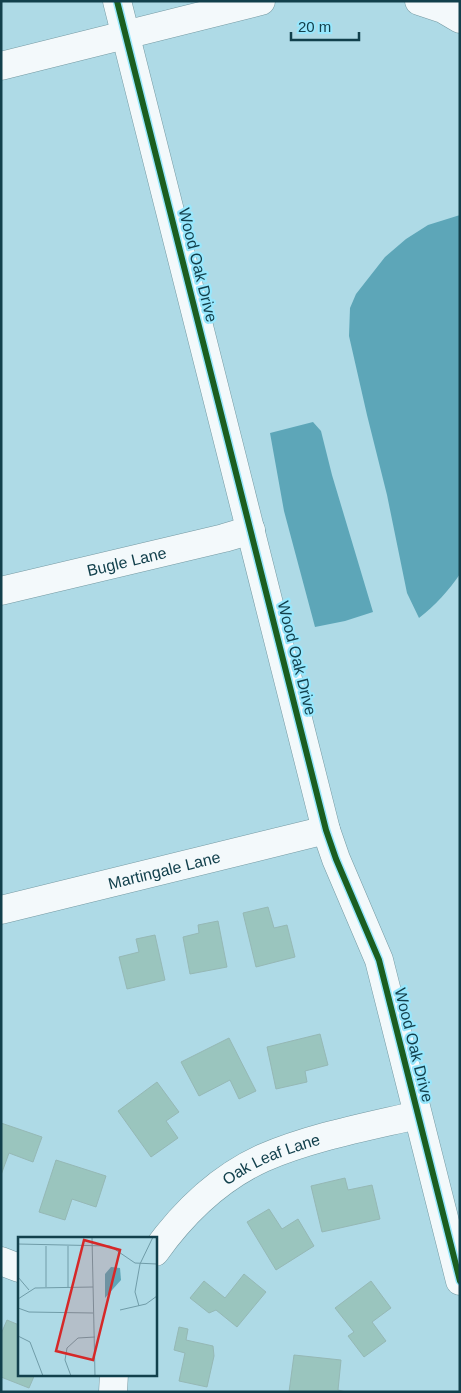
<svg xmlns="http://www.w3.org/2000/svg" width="461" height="1393" font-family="Helvetica,sans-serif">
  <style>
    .water { fill: #5da6b8 }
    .building { fill: #9ac5be; stroke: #95b8b5 }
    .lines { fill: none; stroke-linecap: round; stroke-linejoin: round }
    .street-casing { stroke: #7499a2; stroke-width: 29 }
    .street { stroke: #f3f9fb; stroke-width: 28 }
    .cycleway-casing { stroke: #97e7fd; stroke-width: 9 }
    .cycleway { stroke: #1b5e20; stroke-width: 6 }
    .labels { text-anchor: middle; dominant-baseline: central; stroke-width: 4.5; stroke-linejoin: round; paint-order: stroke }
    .street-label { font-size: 16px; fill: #12404c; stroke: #97e7fd }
    .inset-road { fill: none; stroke: #709ca8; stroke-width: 1 }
    .view { fill: #d62828; fill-opacity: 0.15; stroke: #d62828; stroke-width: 2.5 }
    .inset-edge { fill: none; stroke: #12404c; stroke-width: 2.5 }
  </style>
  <rect width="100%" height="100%" fill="#aedae6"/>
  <!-- water -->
  <g class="water">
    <path d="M460 215V574C449 590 435 606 419 618L407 593 387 495 367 415 349 336 350 308 356 294 385 257 406 239 428 225Z"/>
    <polygon points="313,422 321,431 332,475 373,612 345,621 315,627 284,511 270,433"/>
  </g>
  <!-- building -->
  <g class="building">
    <polygon points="268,907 274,928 287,925 295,957 256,967 243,913"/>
    <polygon points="218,921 227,967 190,974 183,937 199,933 198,925"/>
    <polygon points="155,935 165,980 127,989 119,957 139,952 136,939"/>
    <polygon points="320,1034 328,1065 305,1071 307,1082 276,1089 267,1047"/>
    <polygon points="229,1038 256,1091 239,1099 230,1080 199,1096 181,1062"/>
    <polygon points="157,1082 179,1112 166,1121 178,1138 151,1157 118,1111"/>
    <polygon points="1,1123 42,1137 33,1162 9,1153 1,1175"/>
    <polygon points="56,1160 106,1176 96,1207 72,1199 65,1220 39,1212"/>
    <polygon points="345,1178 348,1190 372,1185 380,1219 322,1232 311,1186"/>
    <polygon points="269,1209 282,1229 298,1219 314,1246 276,1270 247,1222"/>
    <polygon points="244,1274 266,1292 237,1327 216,1310 209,1313 190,1298 204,1281 225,1298"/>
    <polygon points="371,1281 391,1308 372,1322 386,1341 364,1357 348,1336 354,1332 335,1308"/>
    <polygon points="7,1320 19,1325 19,1374 35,1374 29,1388 1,1377 1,1334"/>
    <polygon points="179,1327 188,1329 186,1340 213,1346 214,1356 207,1387 179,1381 185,1353 174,1350"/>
    <polygon points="294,1355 341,1360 338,1390 346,1392 289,1392"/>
  </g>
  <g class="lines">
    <!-- street casing -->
    <g class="street-casing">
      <g id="street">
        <polyline points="117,1 326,830 336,859 379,960 460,1281"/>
        <polyline points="419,1 443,9 460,19"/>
        <polyline points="1,66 261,1"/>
        <path id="s1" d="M1 591 224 538 251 530"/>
        <path id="s2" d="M1 910 326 830"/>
        <path id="s3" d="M155 1252C183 1213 219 1178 263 1158 312 1137 366 1127 417 1115"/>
        <polyline points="1,1261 19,1268"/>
        <polyline points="113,1392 114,1374"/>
      </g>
    </g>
    <!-- street -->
    <use href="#street" class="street"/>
    <!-- cycleway casing -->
    <g class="cycleway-casing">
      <polyline id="cycleway" points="117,1 326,830 336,859 379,960 460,1281"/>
    </g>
    <!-- cycleway -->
    <use href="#cycleway" class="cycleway"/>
  </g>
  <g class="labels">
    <!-- street labels -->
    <g class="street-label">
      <text transform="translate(198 265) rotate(76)">Wood Oak Drive</text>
      <text stroke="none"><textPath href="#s1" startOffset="129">Bugle Lane</textPath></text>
      <text transform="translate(297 658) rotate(76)">Wood Oak Drive</text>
      <text stroke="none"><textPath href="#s2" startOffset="168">Martingale Lane</textPath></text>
      <text transform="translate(414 1045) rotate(76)">Wood Oak Drive</text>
      <text stroke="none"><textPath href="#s3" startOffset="152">Oak Leaf Lane</textPath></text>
    </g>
  </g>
  <!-- overview -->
  <g transform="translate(18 1237)">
    <rect width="139" height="139" fill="#aedae6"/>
    <path d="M93 30 102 31 103 43 87 61V37Z" fill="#5da6b8"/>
    <path class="inset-road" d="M74 0 77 139M0 7 92 9 117 26 139 27M0 40 11 53M28 50V9M50 50V9M0 62 17 51 75 50M121 69 117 55 122 27 135 0M0 71 11 75 75 76M102 73 128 67 139 59M0 99 12 105 25 139M53 139 47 123 49 111 60 101 77 100"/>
    <path class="view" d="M66 3 102 13 75 123 38 114Z"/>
    <rect width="139" height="139" class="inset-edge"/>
  </g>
  <!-- border -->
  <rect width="461" height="1393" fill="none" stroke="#12404c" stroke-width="5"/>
  <!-- scale -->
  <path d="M291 32v8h68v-8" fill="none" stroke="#12404c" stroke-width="2.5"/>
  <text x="298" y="32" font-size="15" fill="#12404c" stroke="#97e7fd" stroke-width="4" paint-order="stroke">20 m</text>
</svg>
